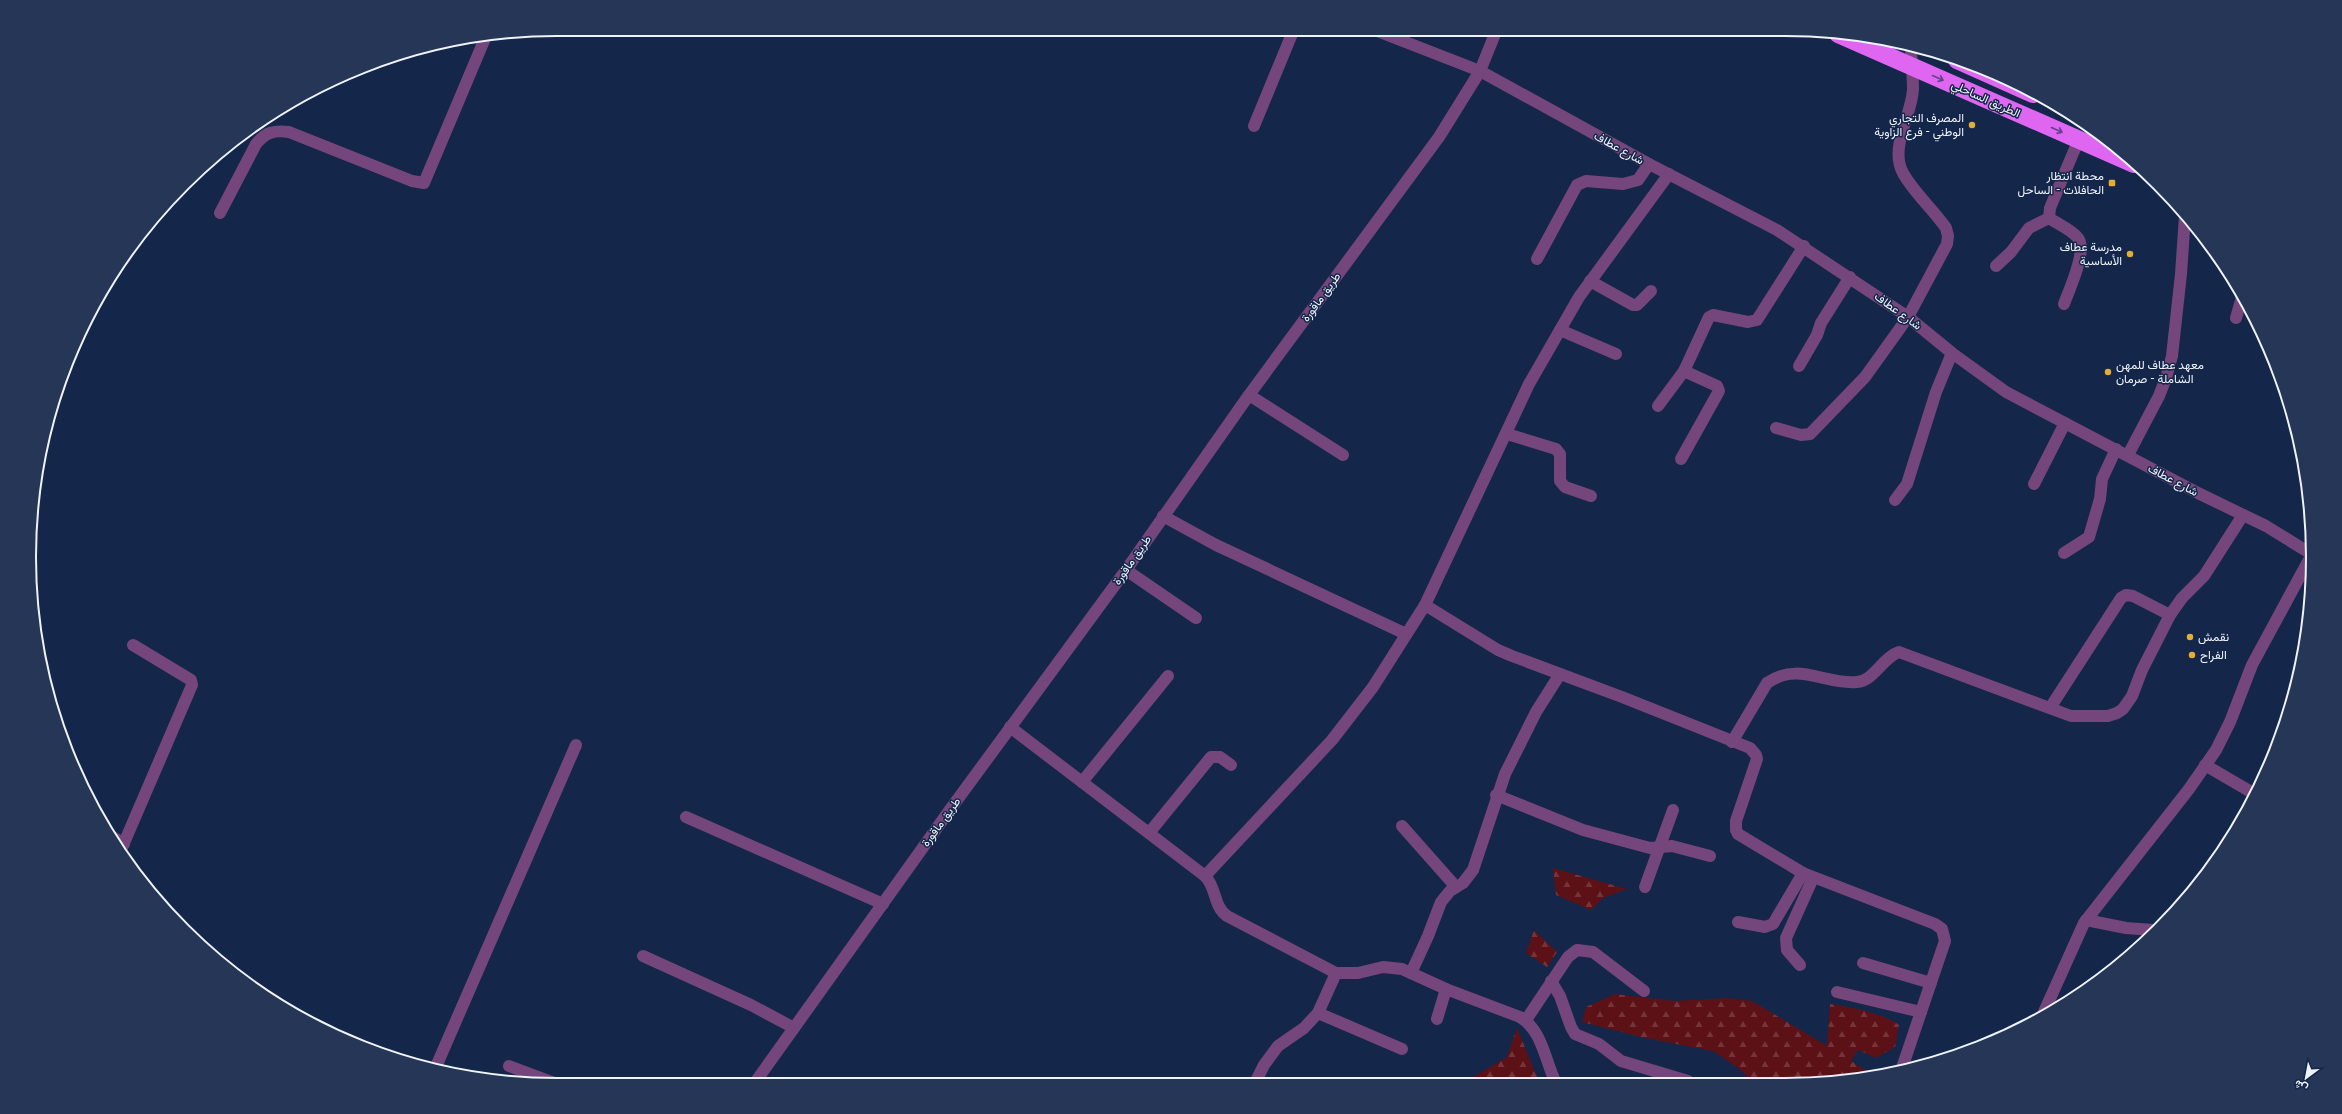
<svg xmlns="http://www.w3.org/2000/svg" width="2342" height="1114" font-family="'Fira Sans Condensed',Vazirmatn,sans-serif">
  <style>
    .forest { fill: url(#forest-firs) }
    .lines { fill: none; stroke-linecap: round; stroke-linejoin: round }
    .minor { stroke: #74467b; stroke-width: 12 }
    .highway { stroke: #de66f0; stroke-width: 18 }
    .oneway { stroke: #65408c }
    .poi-dot { fill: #e4ad35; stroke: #142649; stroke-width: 1.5 }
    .labels { text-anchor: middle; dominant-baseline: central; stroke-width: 3; stroke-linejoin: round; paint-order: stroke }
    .street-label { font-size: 12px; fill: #eef3fc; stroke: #142649 }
    .poi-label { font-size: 12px; fill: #eef3fc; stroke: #142649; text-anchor: end }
    .rim { fill: none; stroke: #eef3fc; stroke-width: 2 }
  </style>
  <defs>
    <pattern id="forest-firs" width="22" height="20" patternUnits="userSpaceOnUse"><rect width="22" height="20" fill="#5c1116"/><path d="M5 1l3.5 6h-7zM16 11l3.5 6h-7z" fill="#743439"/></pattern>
  </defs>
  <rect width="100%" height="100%" fill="#142649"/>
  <!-- forest -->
  <g class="forest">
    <polygon points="1553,868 1627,889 1603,898 1591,910 1556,895"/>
    <polygon points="1534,930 1557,952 1547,967 1526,953"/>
    <path d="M1615 994 1675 1001 1727 998 1752 1001 1827 1046 1830 1004C1849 1006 1884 1014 1899 1025L1895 1047 1876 1058 1858 1050 1851 1061 1865 1070 1881 1073 1854 1080 1753 1081 1738 1068 1713 1051 1645 1038 1582 1022 1586 1007Z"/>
    <polygon points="1517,1028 1539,1082 1470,1082 1470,1079 1507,1057"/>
  </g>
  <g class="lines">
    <!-- minor -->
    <g class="minor">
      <polyline points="1372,29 1480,71 1649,164 1777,230 1908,317 1952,353 2006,392 2198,493 2266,526 2313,555"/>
      <polyline points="1254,126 1294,29"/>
      <path d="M220 213 256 144C266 132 274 130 289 132L412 181 424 183 486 36"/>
      <polyline points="1537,259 1577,185 1586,181 1623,184 1638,180 1649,164"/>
      <polyline points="1996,266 2011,252 2029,228 2049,218"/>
      <polyline points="1590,281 1633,305 1637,305 1651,291"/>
      <path d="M2064 304C2069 290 2088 250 2078 238 2072 230 2058 224 2049 218L2050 208 2079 139"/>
      <polyline points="2236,318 2242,297"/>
      <polyline points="1560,330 1616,354"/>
      <polyline points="1799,366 1817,335 1821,323 1850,277"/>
      <polyline points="1249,395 1343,455"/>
      <polyline points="1658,406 1684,371 1709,317 1713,315 1748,322 1757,320 1804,246"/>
      <path d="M1776 428 1801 435 1810 434 1865 377 1883 352 1908 317 1947 244 1948 236 1946 228C1933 209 1914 193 1903 173 1889 148 1912 115 1913 89 1913 75 1911 61 1911 46"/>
      <polyline points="1507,434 1556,449 1560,454 1560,481 1565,487 1591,496"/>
      <polyline points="2128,455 2159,396 2166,378 2172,356 2181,274 2185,216"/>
      <polyline points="1681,459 1719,391 1717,386 1684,371"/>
      <polyline points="2034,484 2065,423"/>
      <polyline points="1895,500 1907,484 1936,392 1952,353"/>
      <polyline points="1163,516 1216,545 1406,634"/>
      <polyline points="2064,553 2089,537 2100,499 2102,479 2116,449"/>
      <polyline points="1126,570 1196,618"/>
      <polyline points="1425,605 1498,650 1512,656 1622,697 1750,748 1756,755 1757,759 1736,821 1736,830 1738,834 1803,873 1935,924 1942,929 1945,941 1902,1068"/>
      <polyline points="2050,708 2121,598 2126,595 2133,596 2170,615"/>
      <path d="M1010 727 1205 876C1217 888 1213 906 1227 916L1336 973H1358L1383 967 1402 969 1446 989 1520 1017C1542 1030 1545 1060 1555 1081"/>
      <path d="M1732 742 1767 683C1799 661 1824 685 1857 682 1874 681 1883 657 1899 652L2071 716H2108L2117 713 2123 709 2132 696 2142 670 2170 615 2182 598 2204 576 2243 515"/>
      <polyline points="2205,765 2253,793"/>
      <polyline points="1082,782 1168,676"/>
      <polyline points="1496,795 1583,830 1650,848 1672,846 1710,856"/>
      <polyline points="686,817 883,904"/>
      <polyline points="1402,826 1456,887"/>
      <polyline points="1149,833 1211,757 1220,757 1231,765"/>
      <polyline points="111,836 124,844"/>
      <polyline points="121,850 192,685 191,680 133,645"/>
      <polyline points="1205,876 1332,740 1373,687 1425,605 1529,384 1579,297 1669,174"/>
      <polyline points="1645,887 1673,810"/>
      <polyline points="2086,920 2126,928 2153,930"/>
      <polyline points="1738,922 1765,927 1773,924 1803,873"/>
      <polyline points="643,956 751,1005 794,1028"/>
      <polyline points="1863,963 1931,983"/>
      <polyline points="1800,965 1787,950 1786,938 1813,878"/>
      <polyline points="1411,973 1428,936 1441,902 1450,891 1463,883 1473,870 1505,774 1536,712 1560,674"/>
      <polyline points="1551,981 1560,996 1571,1027 1575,1034 1599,1044 1621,1061 1688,1081"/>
      <polyline points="1837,992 1921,1012"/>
      <polyline points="2044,1012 2084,923 2189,789 2216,750 2230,722 2252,665 2312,554"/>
      <polyline points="1318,1013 1402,1049"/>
      <polyline points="1437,1019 1446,989"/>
      <polyline points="1526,1020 1568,957 1577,950 1593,952 1644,991"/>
      <polyline points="509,1066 560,1085"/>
      <polyline points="435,1069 576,745"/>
      <polyline points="1255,1083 1264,1065 1278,1046 1304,1028 1318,1013 1336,973"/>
      <polyline points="754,1084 949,811 1126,570 1249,395 1439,137 1480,71 1497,29"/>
    </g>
    <!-- highway -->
    <g class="highway">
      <polyline points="1838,34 2134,164"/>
      <polyline points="1957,60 2033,94"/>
    </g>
  </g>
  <!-- one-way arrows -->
  <defs><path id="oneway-shaft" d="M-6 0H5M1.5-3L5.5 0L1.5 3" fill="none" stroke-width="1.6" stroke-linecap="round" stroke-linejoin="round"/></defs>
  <g class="oneway">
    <use href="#oneway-shaft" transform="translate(1938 78) rotate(24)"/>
    <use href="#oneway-shaft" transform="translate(2057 130) rotate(24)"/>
  </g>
  <!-- markers -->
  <g class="poi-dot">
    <circle cx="1972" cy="125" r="4"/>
    <rect x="2108" y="179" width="8" height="8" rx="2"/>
    <circle cx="2130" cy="254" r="4"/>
    <circle cx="2108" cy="372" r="4"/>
    <circle cx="2190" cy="637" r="4"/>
    <circle cx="2192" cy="655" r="4"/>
  </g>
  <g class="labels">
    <!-- street labels -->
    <g class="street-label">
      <text transform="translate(1986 99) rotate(24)">الطريق الساحلي</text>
      <text transform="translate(1619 148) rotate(29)">شارع عطاف</text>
      <text transform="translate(1321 297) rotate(-54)">طريق ماقورة</text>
      <text transform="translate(1898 311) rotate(36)">شارع عطاف</text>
      <text transform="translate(2173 480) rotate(28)">شارع عطاف</text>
      <text transform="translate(1132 560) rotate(-55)">طريق ماقورة</text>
      <text transform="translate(941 822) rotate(-54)">طريق ماقورة</text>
    </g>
    <!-- poi labels -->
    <g class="poi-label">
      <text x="1964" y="118">المصرف التجاري<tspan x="1964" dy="14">الوطني - فرع الزاوية</tspan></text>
      <text x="2104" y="176">محطة انتظار<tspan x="2104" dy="14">الحافلات - الساحل</tspan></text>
      <text x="2122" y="247">مدرسة عطاف<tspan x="2122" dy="14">الأساسية</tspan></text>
      <text x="2116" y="365" text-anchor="start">معهد عطاف للمهن<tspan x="2116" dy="14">الشاملة - صرمان</tspan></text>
      <text x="2198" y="637" text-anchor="start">نقمش</text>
      <text x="2200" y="655" text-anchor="start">الفراح</text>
    </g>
  </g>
  <!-- crop -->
  <path d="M0 0H2342V1114H0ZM557 36H1785A521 521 0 0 1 2306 557V557A521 521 0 0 1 1785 1078H557A521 521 0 0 1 36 557V557A521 521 0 0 1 557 36Z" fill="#253657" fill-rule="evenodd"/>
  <path class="rim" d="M557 36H1785A521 521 0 0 1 2306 557V557A521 521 0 0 1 1785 1078H557A521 521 0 0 1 36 557V557A521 521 0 0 1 557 36Z"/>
  <!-- north arrow -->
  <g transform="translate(2306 1078) rotate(212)" stroke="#142649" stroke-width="3" paint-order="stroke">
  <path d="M0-3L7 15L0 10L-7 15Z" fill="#eef3fc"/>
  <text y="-6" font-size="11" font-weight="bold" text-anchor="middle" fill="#eef3fc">ش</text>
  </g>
</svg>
